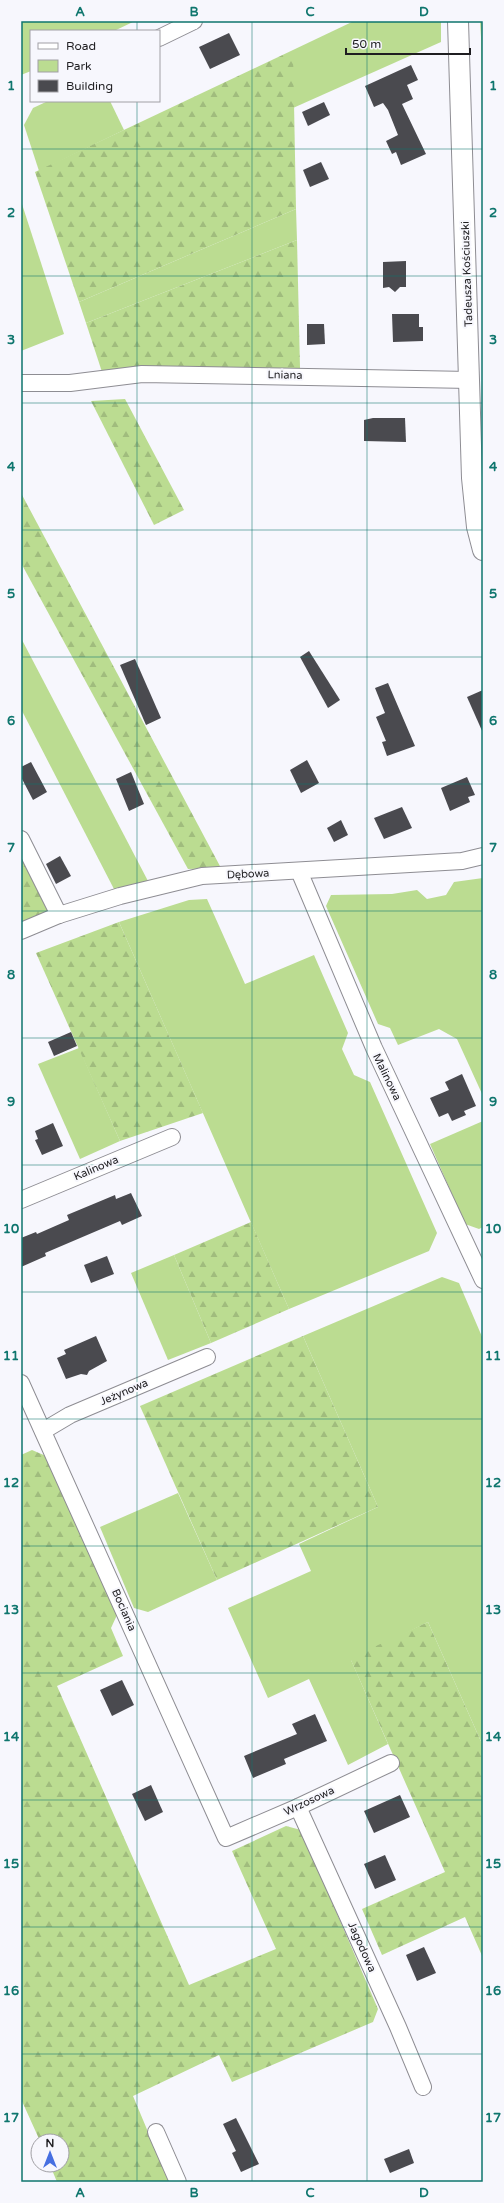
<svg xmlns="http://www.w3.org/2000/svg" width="504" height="2203" font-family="'Varela Round',sans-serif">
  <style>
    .green { fill: #bbdc91 }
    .forest { fill: url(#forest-firs) }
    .building { fill: #4a4a4f }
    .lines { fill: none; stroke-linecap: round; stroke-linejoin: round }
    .minor-casing { stroke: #8e8d93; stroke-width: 18 }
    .tertiary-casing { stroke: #8e8d93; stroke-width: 22 }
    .minor { stroke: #fff; stroke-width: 16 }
    .tertiary { stroke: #fff; stroke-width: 20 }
    .grid { fill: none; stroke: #0f766e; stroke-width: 1; stroke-opacity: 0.55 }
    .labels { text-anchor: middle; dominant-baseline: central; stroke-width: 4; stroke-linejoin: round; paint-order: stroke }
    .street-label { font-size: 11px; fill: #1f1e21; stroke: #f7f7fd }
    .neatline { fill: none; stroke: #0f766e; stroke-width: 1.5 }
    .grid-label { font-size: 13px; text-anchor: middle; font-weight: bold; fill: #0f766e }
  </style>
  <defs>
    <pattern id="forest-firs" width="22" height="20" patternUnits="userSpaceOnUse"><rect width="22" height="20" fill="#bbdc91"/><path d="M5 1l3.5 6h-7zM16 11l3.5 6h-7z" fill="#a0bc7d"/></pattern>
  </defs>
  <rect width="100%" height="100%" fill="#f7f7fd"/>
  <!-- green -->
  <g class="green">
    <polygon points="21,21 135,21 114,31 31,31 31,71 21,75"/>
    <polygon points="354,21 441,21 441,42 293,108 293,50"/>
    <polygon points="480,21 483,21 483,215 481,37"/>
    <polygon points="48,101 110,101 124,130 39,171 24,125 33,108"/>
    <polygon points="21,201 64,334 21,351"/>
    <polygon points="296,209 297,240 86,323 79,302"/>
    <polygon points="21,638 148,881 115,891 21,709"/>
    <polygon points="483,878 483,1096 457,1039 439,1029 398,1045 390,1028 378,1024 326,906 331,895 392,894 417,890 427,899 446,895 454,882"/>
    <polygon points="207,899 245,984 314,955 348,1033 342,1049 354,1075 370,1082 437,1233 429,1251 289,1309 119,922 189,900"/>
    <polygon points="79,1048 120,1141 80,1159 38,1064"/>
    <polygon points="483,1121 483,1227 479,1229 465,1224 430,1144"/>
    <polygon points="174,1255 211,1343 168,1360 131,1273"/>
    <polygon points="442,1277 459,1283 483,1339 483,1746 428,1622 351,1660 388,1744 348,1765 309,1679 268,1698 228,1608 311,1571 299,1544 378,1507 303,1336"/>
    <polygon points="178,1493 217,1580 148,1612 134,1608 100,1527"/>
  </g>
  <!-- forest -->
  <g class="forest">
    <polygon points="293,50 296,209 79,302 35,172"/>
    <polygon points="297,240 300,368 102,372 86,323"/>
    <polygon points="125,399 184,510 154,525 91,401"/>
    <polygon points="21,493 221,868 188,869 21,563"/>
    <polygon points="21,851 53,910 21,925"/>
    <polygon points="119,922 203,1113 120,1141 36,953"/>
    <polygon points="251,1222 289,1309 211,1343 174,1255"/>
    <polygon points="303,1336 378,1507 217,1580 140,1406"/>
    <polygon points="32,1450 46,1456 117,1615 111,1628 123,1656 57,1686 189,1985 276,1949 232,1851 286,1826 301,1830 378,2009 373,2022 232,2082 219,2055 133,2096 169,2182 57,2182 50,2165 62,2165 62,2141 40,2141 21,2099 21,1455"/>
    <polygon points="428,1622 483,1746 483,1958 465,1917 382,1955 362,1909 445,1872 350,1658"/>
  </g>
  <!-- building -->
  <g class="building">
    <polygon points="229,33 240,55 210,69 199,47"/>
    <polygon points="411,65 418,80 407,85 413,99 402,104 426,154 401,165 396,152 392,154 386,141 398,135 388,110 383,103 374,107 365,86"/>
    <polygon points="324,102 330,115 308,126 302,112"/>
    <polygon points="321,162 329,179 310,187 303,170"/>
    <polygon points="406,261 406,287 400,287 395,292 389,287 383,288 383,262"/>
    <polygon points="392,314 419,314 419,327 423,327 423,341 393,342"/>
    <polygon points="307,324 324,324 325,344 307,345"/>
    <polygon points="373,418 405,418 406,442 364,441 364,420"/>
    <polygon points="309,651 340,700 328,708 300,657"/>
    <polygon points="135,659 161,718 146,725 120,665"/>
    <polygon points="388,683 415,746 387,756 382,742 386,741 376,717 385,713 375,688"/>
    <polygon points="483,690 483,733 467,697"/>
    <polygon points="307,760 319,783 301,793 290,770"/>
    <polygon points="31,762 47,792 33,800 21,777 21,767"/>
    <polygon points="131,772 144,804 129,811 116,779"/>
    <polygon points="467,777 475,795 468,797 470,802 450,811 441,788"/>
    <polygon points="402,807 412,828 384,839 374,818"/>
    <polygon points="341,820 348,835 334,842 327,828"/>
    <polygon points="60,856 71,876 56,884 46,864"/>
    <polygon points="71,1032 77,1046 54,1056 48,1042"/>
    <polygon points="462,1074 476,1106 464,1111 466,1115 452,1121 448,1113 439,1117 430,1098 449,1090 445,1082"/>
    <polygon points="53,1123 63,1146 42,1155 35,1140 38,1139 35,1131"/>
    <polygon points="131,1193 142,1216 122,1225 120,1221 45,1253 46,1256 21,1267 21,1238 36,1232 37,1234 69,1220 67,1215 115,1195 116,1199"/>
    <polygon points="107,1256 114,1274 91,1283 84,1265"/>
    <polygon points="96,1336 107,1361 89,1371 87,1375 81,1374 66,1379 57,1358 66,1354 64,1350"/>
    <polygon points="122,1680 134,1705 112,1716 100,1690"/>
    <polygon points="315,1714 327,1741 284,1759 286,1764 253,1778 244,1756 297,1734 292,1724"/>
    <polygon points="151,1785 163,1812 145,1821 132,1794"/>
    <polygon points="400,1795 410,1817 374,1833 364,1811"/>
    <polygon points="385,1855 396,1880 375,1889 364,1864"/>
    <polygon points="424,1947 436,1973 417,1981 406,1955"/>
    <polygon points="236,2118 259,2164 241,2172 232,2153 236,2151 223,2124"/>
    <polygon points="409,2149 414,2163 390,2173 384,2159"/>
  </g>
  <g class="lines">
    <!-- minor casing -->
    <g class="minor-casing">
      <g id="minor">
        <polyline points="159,38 194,21"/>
        <polyline points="21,383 70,383 142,374 470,380"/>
        <polyline points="21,839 59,915"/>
        <polyline points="299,871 374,1048 483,1280"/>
        <polyline points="21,931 59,915 120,896 202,876 462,861 483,856"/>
        <polyline points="21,1200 172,1137"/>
        <polyline points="21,1383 226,1838 298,1807 391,1763"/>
        <polyline points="43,1431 70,1415 207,1357"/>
        <polyline points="298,1807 398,2027 423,2087"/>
        <polyline points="156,2132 178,2182"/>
      </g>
    </g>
    <!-- tertiary casing -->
    <g class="tertiary-casing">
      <polyline id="tertiary" points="458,21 472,478 477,527 483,550"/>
    </g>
    <!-- minor -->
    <use href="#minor" class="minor"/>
    <!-- tertiary -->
    <use href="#tertiary" class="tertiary"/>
  </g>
  <!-- grid -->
  <path class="grid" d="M137 21V31M252 21V2182M367 21V2182M137 101V2182M21 149H483M21 276H483M21 403H483M21 530H483M21 657H483M21 784H483M21 911H483M21 1038H483M21 1165H483M21 1292H483M21 1419H483M21 1546H483M21 1673H483M21 1800H483M21 1927H483M21 2054H483"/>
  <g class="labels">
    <!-- street labels -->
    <g class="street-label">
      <text transform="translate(467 274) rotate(-92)">Tadeusza Kościuszki</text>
      <text transform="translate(285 375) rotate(1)">Lniana</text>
      <text transform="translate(248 874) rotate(-3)">Dębowa</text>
      <text transform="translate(387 1077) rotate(64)">Malinowa</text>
      <text transform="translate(96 1168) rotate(-23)">Kalinowa</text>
      <text transform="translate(124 1392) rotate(-23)">Jeżynowa</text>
      <text transform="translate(124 1610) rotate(66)">Bociania</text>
      <text transform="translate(309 1801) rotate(-25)">Wrzosowa</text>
      <text transform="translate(362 1947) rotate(66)">Jagodowa</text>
    </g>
  </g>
  <!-- border -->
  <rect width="504" height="2203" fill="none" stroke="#f7f7fd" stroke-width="44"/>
  <!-- legend -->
  <rect x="30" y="30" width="130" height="72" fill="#f7f7fd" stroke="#a1a0a5"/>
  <rect x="38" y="43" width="20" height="6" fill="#ffffff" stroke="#a1a0a5"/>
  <text x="66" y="50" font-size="12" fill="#1f1e21">Road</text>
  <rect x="38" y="60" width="20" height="12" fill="#bbdc91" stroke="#a1a0a5"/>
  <text x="66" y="70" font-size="12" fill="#1f1e21">Park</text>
  <rect x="38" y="80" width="20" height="12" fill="#4a4a4f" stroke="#a1a0a5"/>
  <text x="66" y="90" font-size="12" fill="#1f1e21">Building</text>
  <!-- north arrow -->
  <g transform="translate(50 2153)"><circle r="19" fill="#f7f7fd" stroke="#a1a0a5"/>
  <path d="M0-3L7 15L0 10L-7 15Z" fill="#466fe1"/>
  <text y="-6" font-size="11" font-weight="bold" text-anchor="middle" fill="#1f1e21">N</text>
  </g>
  <!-- scale -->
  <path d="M346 48v6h124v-6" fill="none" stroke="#1f1e21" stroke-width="2"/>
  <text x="352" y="48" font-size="12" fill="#1f1e21" stroke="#f7f7fd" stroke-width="3" paint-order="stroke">50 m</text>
  <rect x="22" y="22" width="460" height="2159" class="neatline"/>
  <g class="grid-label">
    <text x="80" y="16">A</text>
    <text x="194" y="16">B</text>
    <text x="310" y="16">C</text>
    <text x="424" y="16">D</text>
    <text x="11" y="90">1</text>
    <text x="493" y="90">1</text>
    <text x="11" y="217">2</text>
    <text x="493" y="217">2</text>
    <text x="11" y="344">3</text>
    <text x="493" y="344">3</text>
    <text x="11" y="471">4</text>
    <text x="493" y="471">4</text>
    <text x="11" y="598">5</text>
    <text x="493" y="598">5</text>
    <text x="11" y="725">6</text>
    <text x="493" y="725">6</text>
    <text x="11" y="852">7</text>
    <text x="493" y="852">7</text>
    <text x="11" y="979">8</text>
    <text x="493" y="979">8</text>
    <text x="11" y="1106">9</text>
    <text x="493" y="1106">9</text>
    <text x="11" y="1233">10</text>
    <text x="493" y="1233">10</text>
    <text x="11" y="1360">11</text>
    <text x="493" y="1360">11</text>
    <text x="11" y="1487">12</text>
    <text x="493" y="1487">12</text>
    <text x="11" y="1614">13</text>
    <text x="493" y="1614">13</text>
    <text x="11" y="1741">14</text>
    <text x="493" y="1741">14</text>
    <text x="11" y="1868">15</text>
    <text x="493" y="1868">15</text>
    <text x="11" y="1995">16</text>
    <text x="493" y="1995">16</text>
    <text x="11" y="2122">17</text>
    <text x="493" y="2122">17</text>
    <text x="80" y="2197">A</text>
    <text x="194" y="2197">B</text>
    <text x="310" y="2197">C</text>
    <text x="424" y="2197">D</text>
  </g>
</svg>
